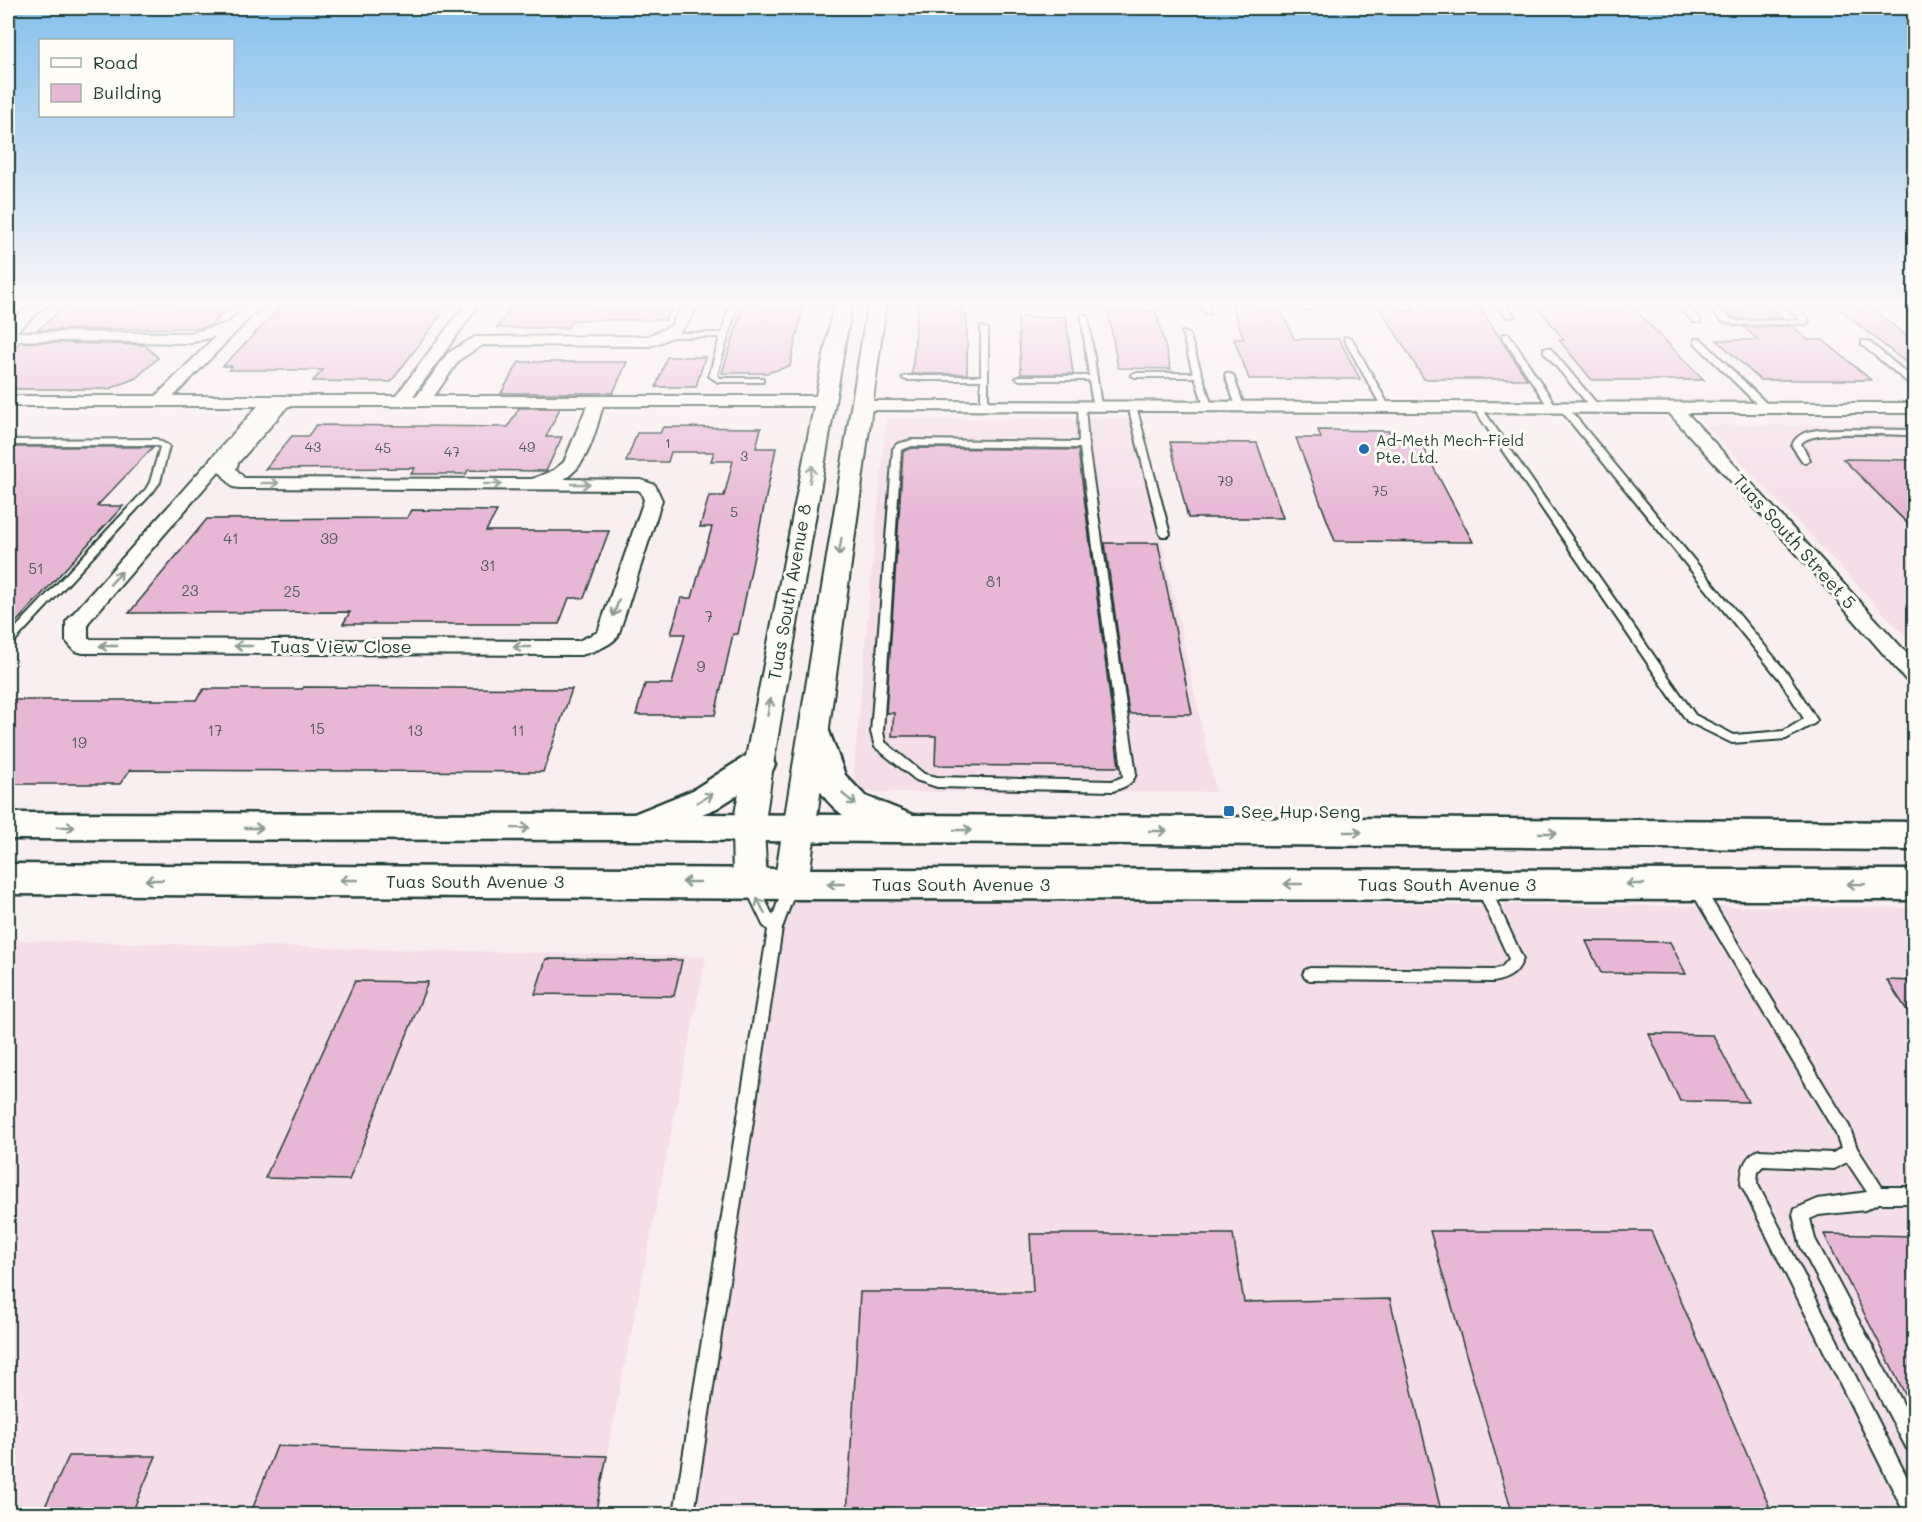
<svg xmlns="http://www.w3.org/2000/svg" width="1922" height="1522" font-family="Mali,sans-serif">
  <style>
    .built { fill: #f4dee8 }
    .building { fill: #e8b7d6; stroke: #1f3d34; stroke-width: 1.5 }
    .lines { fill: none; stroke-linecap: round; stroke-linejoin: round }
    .service-casing { stroke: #1f3d34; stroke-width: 4 }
    .minor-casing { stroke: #1f3d34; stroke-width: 4 }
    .tertiary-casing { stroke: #1f3d34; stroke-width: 4 }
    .primary-casing { stroke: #1f3d34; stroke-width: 5 }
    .service { fill: #fdfcf7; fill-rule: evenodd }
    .minor { fill: #fdfcf7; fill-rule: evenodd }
    .tertiary { fill: #fdfcf7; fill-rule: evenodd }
    .primary { fill: #fdfcf7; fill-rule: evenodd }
    .oneway { stroke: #8e9c96 }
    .poi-dot { fill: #1f6fb2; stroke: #fdfcf7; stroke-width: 2 }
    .labels { text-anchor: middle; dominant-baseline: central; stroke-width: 6; stroke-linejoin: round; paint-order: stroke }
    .far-number-label { font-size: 14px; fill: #515c5c }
    .far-poi-label { font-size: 15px; fill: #1f3d34; stroke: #fdfcf7; text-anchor: start }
    .number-label { font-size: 15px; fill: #515c5c }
    .street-label { font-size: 18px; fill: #1f3d34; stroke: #fdfcf7 }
    .poi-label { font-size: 18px; fill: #1f3d34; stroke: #fdfcf7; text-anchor: start }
  </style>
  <rect width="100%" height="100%" fill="#f9eef0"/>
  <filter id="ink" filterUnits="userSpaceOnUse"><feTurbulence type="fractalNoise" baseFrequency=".0167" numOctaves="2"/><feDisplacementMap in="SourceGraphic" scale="12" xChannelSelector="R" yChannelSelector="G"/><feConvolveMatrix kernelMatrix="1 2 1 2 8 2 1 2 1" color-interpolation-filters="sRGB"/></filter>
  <g filter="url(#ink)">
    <!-- built -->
    <g class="built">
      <polygon points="886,419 1135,419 1216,792 852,792"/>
      <polygon points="1706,425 1914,425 1914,645"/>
      <polygon points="778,899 1914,908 1914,1514 671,1514"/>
      <polygon points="8,940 706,957 595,1514 8,1514"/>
    </g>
    <!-- building -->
    <g class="building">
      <polygon points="71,303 235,303 211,325 200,328 37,330"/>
      <polygon points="285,303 450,303 391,382 313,381 323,370 229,370 232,366 223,366"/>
      <polygon points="514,303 673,303 666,320 572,320 567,328 497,328"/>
      <polygon points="744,303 804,303 790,366 767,373 722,373"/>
      <polygon points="918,303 963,303 962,315 967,315 967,374 912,374"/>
      <polygon points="1231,303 1278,303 1294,339 1339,339 1360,379 1249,379 1234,339 1244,339"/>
      <polygon points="1377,303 1398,303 1406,313 1414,310 1411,303 1477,303 1527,379 1424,379"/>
      <polygon points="1535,303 1628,303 1704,380 1592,380 1559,340 1564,340"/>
      <polygon points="1718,303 1766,303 1783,318 1738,319 1732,316"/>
      <polygon points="1831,303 1865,303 1914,342 1914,369"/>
      <polygon points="1108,311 1156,311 1171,369 1118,368"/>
      <polygon points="1018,317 1066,317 1073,374 1021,374"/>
      <polygon points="1792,326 1808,340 1823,340 1871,380 1760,380 1717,340 1758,340 1744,327"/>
      <polygon points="21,342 145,345 158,358 136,378 109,389 8,389 8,353"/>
      <polygon points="667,357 705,357 696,387 656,387"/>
      <polygon points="519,362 627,362 613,393 501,393"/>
      <polygon points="519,408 560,408 546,437 562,437 546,471 468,470 466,474 411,474 415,468 265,469 292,436 308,436 316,425 508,427"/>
      <polygon points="663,427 761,428 756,448 776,448 738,634 733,634 715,715 636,715 645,684 672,684 685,634 671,634 681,598 692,598 712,527 700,527 709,496 724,496 733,461 711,461 714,452 671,452 668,462 626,462 637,433 660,433"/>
      <polygon points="1318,430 1389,431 1392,438 1418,438 1473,542 1335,541 1296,438 1321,438"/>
      <polygon points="1170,442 1257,443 1283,518 1188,518"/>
      <polygon points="8,447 153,447 97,506 123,506 8,631"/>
      <polygon points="912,448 1078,450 1119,767 935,765 936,736 892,736 894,713 886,713 902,469 903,452"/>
      <polygon points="1843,459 1914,460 1914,530"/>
      <polygon points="412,510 497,511 486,531 609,531 584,598 569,598 559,624 343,624 350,612 129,613 207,519 407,518"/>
      <polygon points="1105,543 1158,543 1192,714 1129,714"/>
      <polygon points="304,687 572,689 543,772 130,770 120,784 8,784 8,700 196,700 204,689 302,689"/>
      <polygon points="1586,941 1670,942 1686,974 1601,973"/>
      <polygon points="546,959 682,960 674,996 535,994"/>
      <polygon points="1887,980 1914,981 1914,1021"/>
      <polygon points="355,981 428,982 349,1180 265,1178"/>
      <polygon points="1649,1034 1713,1035 1748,1102 1680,1101"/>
      <polygon points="1430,1231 1651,1231 1773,1515 1513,1515"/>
      <polygon points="1030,1234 1233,1234 1244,1302 1390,1299 1442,1515 847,1515 860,1292 1033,1292"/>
      <polygon points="1824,1234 1914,1236 1914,1412"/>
      <polygon points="277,1446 607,1456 595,1515 250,1515"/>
      <polygon points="69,1456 156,1456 131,1515 41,1515"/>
    </g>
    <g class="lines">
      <!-- service casing -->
      <g class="service-casing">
        <g id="service">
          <polygon points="730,303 738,303 717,375 720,378 763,378 763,382 718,382 709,376 720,337 669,337 665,335 669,333 722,333"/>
          <polygon points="1200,303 1208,303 1210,313 1204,313"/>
          <polygon points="1301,303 1309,303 1312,308 1305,310"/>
          <polygon points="1400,303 1408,303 1412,309 1405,311"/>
          <polygon points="1496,303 1504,303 1514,315 1513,317 1507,317"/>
          <polygon points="1675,303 1683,303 1700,318 1700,322 1694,322"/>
          <polygon points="1704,303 1712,303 1728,317 1738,321 1801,320 1781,303 1789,303 1807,317 1809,322 1805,324 1737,325 1722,321"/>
          <polygon points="1081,314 1088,316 1101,406 1097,408 1093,406 1089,380 1020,380 1016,378 1020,376 1089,376"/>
          <polygon points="981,327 988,329 988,408 981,406 981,380 906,380 902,378 906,376 981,376"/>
          <polygon points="1182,332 1189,334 1212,406 1211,408 1204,406 1195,377 1135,377 1131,375 1135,373 1193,373"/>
          <polygon points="1503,334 1509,334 1556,406 1555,408 1549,408 1502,336"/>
          <polygon points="1345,337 1352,339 1389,406 1388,408 1381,406 1344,339"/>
          <polygon points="1695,339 1701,339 1768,405 1768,409 1762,409 1695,343"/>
          <polygon points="1862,341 1868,341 1914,379 1914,385 1911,385 1862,345"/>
          <polygon points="1544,348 1550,348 1598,405 1598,409 1592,409 1544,352"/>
          <polygon points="1226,373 1233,375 1244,406 1243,408 1236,406 1225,375"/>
          <path d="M1078 404 1085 406 1088 445 1136 774C1132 785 1124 787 1113 791L937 787 916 780 875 747 871 732 893 449 897 444 912 440 1079 442ZM912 446 1080 448 1123 777 1112 781 937 777 924 774 885 742 883 732 901 450Z"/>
          <polygon points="1129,404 1136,406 1170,534 1168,536 1162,536 1160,534 1128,406"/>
          <polygon points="1473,404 1479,404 1695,715 1734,735 1784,731 1804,719 1780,680 1559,408 1559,404 1565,404 1788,674 1817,720 1815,723 1786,739 1732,743 1687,721 1472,406"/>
          <path d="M1841 429 1914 430V435C1894 436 1810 428 1801 444L1810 460 1806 463 1803 462 1792 446C1798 427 1825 430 1841 429Z"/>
          <polygon points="156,439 169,446 160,482 152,493 12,644 8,645 8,636 146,489 150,482 160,447 155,445 8,445 8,440"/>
          <polygon points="791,879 796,880 798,884 782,928 694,1514 674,1514 768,930 763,925 744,885 746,881 751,880 756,881 773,916 784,884 786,880"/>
          <path d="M1482 880 1487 881 1523 959C1517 974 1509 979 1493 982L1310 980 1305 978 1303 974 1305 970 1310 968 1493 970 1502 967 1509 959 1475 885 1477 881Z"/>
          <path d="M1696 882 1701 883 1849 1126 1857 1148 1882 1187H1914V1203H1879L1865 1210 1819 1215 1810 1219 1815 1239 1914 1424V1452L1907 1449 1801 1247 1793 1215 1795 1209 1818 1199 1867 1192 1847 1162 1834 1169 1763 1166 1758 1171 1757 1183 1914 1491V1514H1905L1741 1184C1742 1169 1744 1156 1759 1150L1833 1153 1841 1148 1836 1134 1691 891 1689 887 1691 883Z"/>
        </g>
      </g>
      <!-- minor casing -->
      <g class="minor-casing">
        <g id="minor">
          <path d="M33 303H49L16 332 190 333 229 323 249 303H264L174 396H396L466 303H480L413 396H417L448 353 475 337 648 336 671 326 684 303H698C689 328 675 339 649 346L483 345 460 359 434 396H824L832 401 824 406H603C595 431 589 465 564 479L641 480 655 485 662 500 618 636C611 646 592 652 581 655L83 653 75 651 66 641V622L70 617 258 406H8V396H156L216 336 190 343 8 340V322ZM288 406H587L564 462 554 470 532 479 244 478 236 469 238 463ZM219 471 233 487 239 488 638 490 641 492 644 500 598 632 578 641 88 639V623Z"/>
          <polygon points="862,401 1914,403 1914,413 1687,413 1914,661 1914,682 1906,680 1797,554 1669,413 856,410 854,406 856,402"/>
        </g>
      </g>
      <!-- tertiary casing -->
      <g class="tertiary-casing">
        <g id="tertiary">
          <polygon points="834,303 852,303 773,765 764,829 767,882 762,891 750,895 738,891 733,882 732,829"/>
          <polygon points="868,303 886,303 808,884 803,894 791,897 779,894 774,884"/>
        </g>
      </g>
      <!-- primary casing -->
      <g class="primary-casing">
        <g id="primary">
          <path d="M815 720 826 723 845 775 865 796 913 815 1914 822V850L632 840 8 839V813L634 814 693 790 746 756 758 753 770 756 775 765 770 774 717 808 702 814 843 815C813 793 809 765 799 731L804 723Z"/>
          <polygon points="8,864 791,869 1914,870 1914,900 791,899 8,894"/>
        </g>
      </g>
      <!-- service -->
      <use href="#service" class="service"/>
      <!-- minor -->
      <use href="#minor" class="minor"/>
      <!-- tertiary -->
      <use href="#tertiary" class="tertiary"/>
      <!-- primary -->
      <use href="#primary" class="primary"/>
    </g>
    <!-- one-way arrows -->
    <defs><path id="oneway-shaft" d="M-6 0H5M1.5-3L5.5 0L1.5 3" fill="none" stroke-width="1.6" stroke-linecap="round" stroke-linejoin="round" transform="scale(1.5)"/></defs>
    <g class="oneway">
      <use href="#oneway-shaft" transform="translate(811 474) rotate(-80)"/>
      <use href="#oneway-shaft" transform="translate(270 483)"/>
      <use href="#oneway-shaft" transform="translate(493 484)"/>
      <use href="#oneway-shaft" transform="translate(581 484)"/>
      <use href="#oneway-shaft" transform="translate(840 547) rotate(99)"/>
      <use href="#oneway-shaft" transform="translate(116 578) rotate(-48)"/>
      <use href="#oneway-shaft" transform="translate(616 608) rotate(109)"/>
      <use href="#oneway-shaft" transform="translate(108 646) rotate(180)"/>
      <use href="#oneway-shaft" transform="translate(243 646) rotate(-180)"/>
      <use href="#oneway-shaft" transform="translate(522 647) rotate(-180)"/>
      <use href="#oneway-shaft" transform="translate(769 707) rotate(-80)"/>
      <use href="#oneway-shaft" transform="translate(705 798) rotate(-28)"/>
      <use href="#oneway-shaft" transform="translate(849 799) rotate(39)"/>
      <use href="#oneway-shaft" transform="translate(66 827)"/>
      <use href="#oneway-shaft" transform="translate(254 828)"/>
      <use href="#oneway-shaft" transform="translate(521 828) rotate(-1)"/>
      <use href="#oneway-shaft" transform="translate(963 830)"/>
      <use href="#oneway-shaft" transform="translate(1158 831)"/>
      <use href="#oneway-shaft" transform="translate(1353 832)"/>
      <use href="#oneway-shaft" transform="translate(1548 833)"/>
      <use href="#oneway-shaft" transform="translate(154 880) rotate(-180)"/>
      <use href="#oneway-shaft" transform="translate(349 880) rotate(-180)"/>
      <use href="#oneway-shaft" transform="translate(691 882) rotate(-180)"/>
      <use href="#oneway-shaft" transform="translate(836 884) rotate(180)"/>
      <use href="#oneway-shaft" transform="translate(1293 884) rotate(180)"/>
      <use href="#oneway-shaft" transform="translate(1635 884) rotate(180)"/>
      <use href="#oneway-shaft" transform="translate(1856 884) rotate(-179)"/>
      <use href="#oneway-shaft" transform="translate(761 906) rotate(-116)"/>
    </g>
  </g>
  <!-- sky -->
  <linearGradient id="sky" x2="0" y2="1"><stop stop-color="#85c0ec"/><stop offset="0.59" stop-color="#fcf7f8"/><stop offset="1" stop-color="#fcf7f8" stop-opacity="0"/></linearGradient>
  <rect width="1922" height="516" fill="url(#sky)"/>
  <!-- markers -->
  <g class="poi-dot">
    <circle cx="1364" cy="449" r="6"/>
    <rect x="1223" y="805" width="12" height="12" rx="3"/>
  </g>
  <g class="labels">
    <!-- far-number labels -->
    <g class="far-number-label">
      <text x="668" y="442">1</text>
      <text x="313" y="446">43</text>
      <text x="527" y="446">49</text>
      <text x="383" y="447">45</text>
      <text x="452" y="451">47</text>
      <text x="744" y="455">3</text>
      <text x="1225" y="480">79</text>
      <text x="1380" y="490">75</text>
      <text x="734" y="511">5</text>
    </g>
    <!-- far-poi labels -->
    <g class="far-poi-label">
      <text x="1376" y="440">Ad-Meth Mech-Field<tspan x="1376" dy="17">Pte. Ltd.</tspan></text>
    </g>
    <!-- number labels -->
    <g class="number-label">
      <text x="231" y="538">41</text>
      <text x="329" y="538">39</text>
      <text x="488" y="565">31</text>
      <text x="36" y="568">51</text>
      <text x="994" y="581">81</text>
      <text x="190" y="590">23</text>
      <text x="292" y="591">25</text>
      <text x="709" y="616">7</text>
      <text x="701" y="666">9</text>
      <text x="317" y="728">15</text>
      <text x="215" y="730">17</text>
      <text x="415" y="730">13</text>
      <text x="518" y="730">11</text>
      <text x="79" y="742">19</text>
    </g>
    <!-- street labels -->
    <g class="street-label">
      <text transform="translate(1795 541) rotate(48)">Tuas South Street 5</text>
      <text transform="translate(789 592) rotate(-80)">Tuas South Avenue 8</text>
      <text x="341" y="646">Tuas View Close</text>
      <text x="475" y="881">Tuas South Avenue 3</text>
      <text x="961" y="884">Tuas South Avenue 3</text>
      <text x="1447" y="884">Tuas South Avenue 3</text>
    </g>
    <!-- poi labels -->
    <g class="poi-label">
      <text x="1241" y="811">See Hup Seng</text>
    </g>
  </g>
  <!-- margin -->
  <rect width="1922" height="1522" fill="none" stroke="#fdfcf7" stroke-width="30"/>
  <rect x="15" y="15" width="1892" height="1492" fill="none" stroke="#1f3d34" stroke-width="2" filter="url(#ink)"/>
  <!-- legend -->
  <rect x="39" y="39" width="195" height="78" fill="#fdfcf7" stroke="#a4b0a9" stroke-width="1.5"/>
  <rect x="51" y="58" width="30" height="9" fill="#fdfcf7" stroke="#a4b0a9" stroke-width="1.5"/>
  <text x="93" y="69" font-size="18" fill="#1f3d34">Road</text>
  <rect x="51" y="84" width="30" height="18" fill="#e8b7d6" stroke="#a4b0a9" stroke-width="1.5"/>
  <text x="93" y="99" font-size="18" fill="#1f3d34">Building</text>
</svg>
